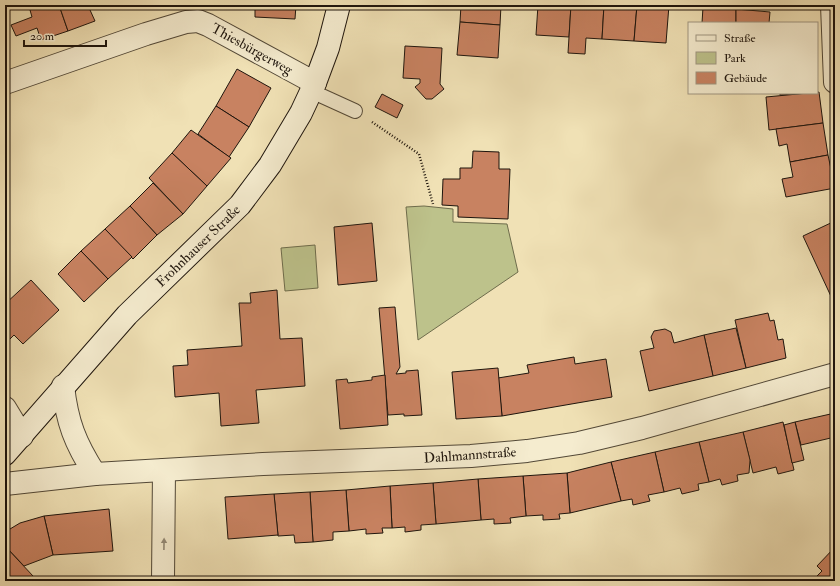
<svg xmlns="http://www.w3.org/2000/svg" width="840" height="586" font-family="'IM FELL Double Pica',serif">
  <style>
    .green { fill: #bdc28b; stroke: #6e6c4c }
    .building { fill: #c88261; stroke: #1e150d }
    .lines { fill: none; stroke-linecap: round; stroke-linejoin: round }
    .service-casing { stroke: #524837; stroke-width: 16 }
    .minor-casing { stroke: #524837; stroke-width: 24 }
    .secondary-casing { stroke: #1e150d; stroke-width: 24 }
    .path { stroke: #1e150d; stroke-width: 2.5; stroke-dasharray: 1 2; stroke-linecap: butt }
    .service { stroke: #f5eccf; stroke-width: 14 }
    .minor { stroke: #f5eccf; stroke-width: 22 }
    .secondary { stroke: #f5eccf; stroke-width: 22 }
    .oneway { fill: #948b78 }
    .labels { text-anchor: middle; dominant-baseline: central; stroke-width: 4; stroke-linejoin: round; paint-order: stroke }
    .street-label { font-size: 14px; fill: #1e150d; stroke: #f5eccf }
  </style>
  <rect width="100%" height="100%" fill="#f0e1b5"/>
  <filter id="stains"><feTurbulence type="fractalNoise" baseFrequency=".005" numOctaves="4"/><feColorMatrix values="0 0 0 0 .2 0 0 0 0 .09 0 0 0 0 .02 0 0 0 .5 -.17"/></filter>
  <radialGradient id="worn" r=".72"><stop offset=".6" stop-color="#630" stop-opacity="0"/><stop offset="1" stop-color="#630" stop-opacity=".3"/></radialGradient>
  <!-- green -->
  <g class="green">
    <polygon points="424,206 453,209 453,222 507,224 518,272 418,340 406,207"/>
    <polygon points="315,245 318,288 285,291 281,248"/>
  </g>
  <!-- building -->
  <g class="building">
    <polygon points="46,5 59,5 68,31 41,40 37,28 16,36 11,25 32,17 30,10"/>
    <polygon points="59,5 103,5 90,10 95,21 68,31"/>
    <polygon points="255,5 296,5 295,19 255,17"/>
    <polygon points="461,5 501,5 500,25 460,22"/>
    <polygon points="538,5 571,5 569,37 536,35"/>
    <polygon points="571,5 604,5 602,39 586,38 585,54 568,53"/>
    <polygon points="604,5 637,5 634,41 602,39"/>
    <polygon points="637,5 669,5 666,43 634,41"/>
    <polygon points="703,7 736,9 736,23 702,23"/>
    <polygon points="736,9 770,12 769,23 736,23"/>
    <polygon points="460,22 500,25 498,58 457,55"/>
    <polygon points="405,46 442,48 440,84 444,89 432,99 426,99 415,87 420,83 420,79 403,78"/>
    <polygon points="237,69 271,88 249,127 216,106"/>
    <polygon points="819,92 823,123 769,130 766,97"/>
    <polygon points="780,93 808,93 780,95"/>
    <polygon points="382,94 403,105 397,118 375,107"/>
    <polygon points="216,106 249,127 229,157 198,134"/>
    <polygon points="823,123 828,155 790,162 787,144 779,146 776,129"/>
    <polygon points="191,130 231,158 207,186 172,153"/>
    <polygon points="473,151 499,152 499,169 510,169 508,219 458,217 458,206 442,205 443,179 460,179 460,168 472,168"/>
    <polygon points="172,153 207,186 183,214 149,178"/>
    <polygon points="828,155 835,188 786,197 782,179 793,177 790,162"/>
    <polygon points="153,183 183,214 157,235 130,206"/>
    <polygon points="130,206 157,235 133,259 105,229"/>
    <polygon points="835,221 835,305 803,236"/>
    <polygon points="372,223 377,281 338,285 334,227"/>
    <polygon points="105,229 132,257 108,279 81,251"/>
    <polygon points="81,251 108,279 84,302 58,274"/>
    <polygon points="31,280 59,310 23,344 14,335 5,344 5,304"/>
    <polygon points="277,290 280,339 302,338 305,386 256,390 259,423 221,426 219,393 175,397 173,366 188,365 187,350 242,346 239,303 251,303 250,293"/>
    <polygon points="395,307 400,367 396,374 406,373 406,371 418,370 422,415 404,416 404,414 388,415 379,308"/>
    <polygon points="768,313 770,321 774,320 778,340 783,339 786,358 746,368 735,320"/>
    <polygon points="736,328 746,368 713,376 704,335"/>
    <polygon points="665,329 671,332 674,343 704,335 713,376 649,391 640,351 654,348 651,337 654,331"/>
    <polygon points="574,357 575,364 606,359 612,397 502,416 498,378 529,373 527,365"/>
    <polygon points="498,368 502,416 456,419 452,372"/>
    <polygon points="385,375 388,425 340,429 336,380 347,379 348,383 372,380 372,377"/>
    <polygon points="835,413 835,437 801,445 795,422"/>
    <polygon points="783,422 794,470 778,474 776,467 753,473 743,432"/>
    <polygon points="795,422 804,460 792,463 784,425"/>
    <polygon points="743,432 750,460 749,473 737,475 738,481 722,485 720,479 709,482 699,442"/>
    <polygon points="699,442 709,482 698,484 699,490 682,494 680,488 664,492 655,452"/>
    <polygon points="655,452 664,492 648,495 650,501 633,505 632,499 621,501 611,462"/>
    <polygon points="611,462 621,501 570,513 567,473"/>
    <polygon points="567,473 570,513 559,514 560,519 543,520 543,515 526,516 523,476"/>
    <polygon points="523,476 526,516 510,518 511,523 494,524 494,519 481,520 478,479"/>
    <polygon points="478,479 481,520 436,524 433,483"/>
    <polygon points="433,483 436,524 421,525 421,530 405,532 405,527 392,528 390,486"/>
    <polygon points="390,486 392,528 382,528 383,533 366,534 366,529 349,531 346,490"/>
    <polygon points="346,490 349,531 333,532 333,540 313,542 310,492"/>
    <polygon points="310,492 313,542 295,543 294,535 278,536 274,494"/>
    <polygon points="274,494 278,535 228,539 225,497"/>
    <polygon points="109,509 113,551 53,555 44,516"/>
    <polygon points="44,516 53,555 24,566 5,546 5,532 20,523"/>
    <polygon points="5,546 33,576 28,581 5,581"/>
    <polygon points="835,547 835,581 812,581 822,571 817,566"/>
  </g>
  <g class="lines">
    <!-- service casing -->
    <g class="service-casing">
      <polyline id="service" points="311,91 355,111"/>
    </g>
    <!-- minor casing -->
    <g class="minor-casing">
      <g id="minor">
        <polyline points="832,5 835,82"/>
        <polyline points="5,83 146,34 186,22 198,21 208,25 315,83"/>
        <path d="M63 386C67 422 75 443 95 474"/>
        <polyline points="5,408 22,436"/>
        <polyline points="5,484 95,474 263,464 471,456 527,451 579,443 642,428 835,374"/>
        <polyline points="163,581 164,470"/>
      </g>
    </g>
    <!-- secondary casing -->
    <g class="secondary-casing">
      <polyline id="secondary" points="5,454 127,315 240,205 270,165 301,113 315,83 328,48 339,5"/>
    </g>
    <!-- path -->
    <polyline class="path" points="372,122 419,154 433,204"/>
    <!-- service -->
    <use href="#service" class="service"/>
    <!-- minor -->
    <use href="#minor" class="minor"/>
    <!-- secondary -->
    <use href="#secondary" class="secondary"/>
  </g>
  <!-- one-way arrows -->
  <defs><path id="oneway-solid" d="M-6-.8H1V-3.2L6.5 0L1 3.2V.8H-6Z"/></defs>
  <use class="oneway" href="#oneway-solid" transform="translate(164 544) rotate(-89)"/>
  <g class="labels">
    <!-- street labels -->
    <g class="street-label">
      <text transform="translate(252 49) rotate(29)">Thiesbürgerweg</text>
      <text transform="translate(198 246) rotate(-44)">Frohnhauser Straße</text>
      <text transform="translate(470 455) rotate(-4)">Dahlmannstraße</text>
    </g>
  </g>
  <!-- margin -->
  <rect width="840" height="586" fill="none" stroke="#f0e1b5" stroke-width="20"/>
  <rect x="6" y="6" width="828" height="574" fill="none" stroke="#1e150d" stroke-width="2"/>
  <rect x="10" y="10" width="820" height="566" fill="none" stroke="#1e150d"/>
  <!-- legend -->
  <rect x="688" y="22" width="130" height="72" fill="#f5eccf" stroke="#9f9681"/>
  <rect x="696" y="35" width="20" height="6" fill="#f5eccf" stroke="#9f9681"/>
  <text x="724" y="42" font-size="12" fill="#1e150d">Straße</text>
  <rect x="696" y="52" width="20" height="12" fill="#bdc28b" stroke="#9f9681"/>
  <text x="724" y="62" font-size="12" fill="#1e150d">Park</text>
  <rect x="696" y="72" width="20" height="12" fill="#c88261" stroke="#9f9681"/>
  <text x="724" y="82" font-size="12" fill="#1e150d">Gebäude</text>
  <!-- scale -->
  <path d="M24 40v6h82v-6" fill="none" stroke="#1e150d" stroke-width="2"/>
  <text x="30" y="40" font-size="12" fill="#1e150d" stroke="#f5eccf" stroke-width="3" paint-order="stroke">20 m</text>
  <rect width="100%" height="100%" filter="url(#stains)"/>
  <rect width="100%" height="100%" fill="url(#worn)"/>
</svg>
